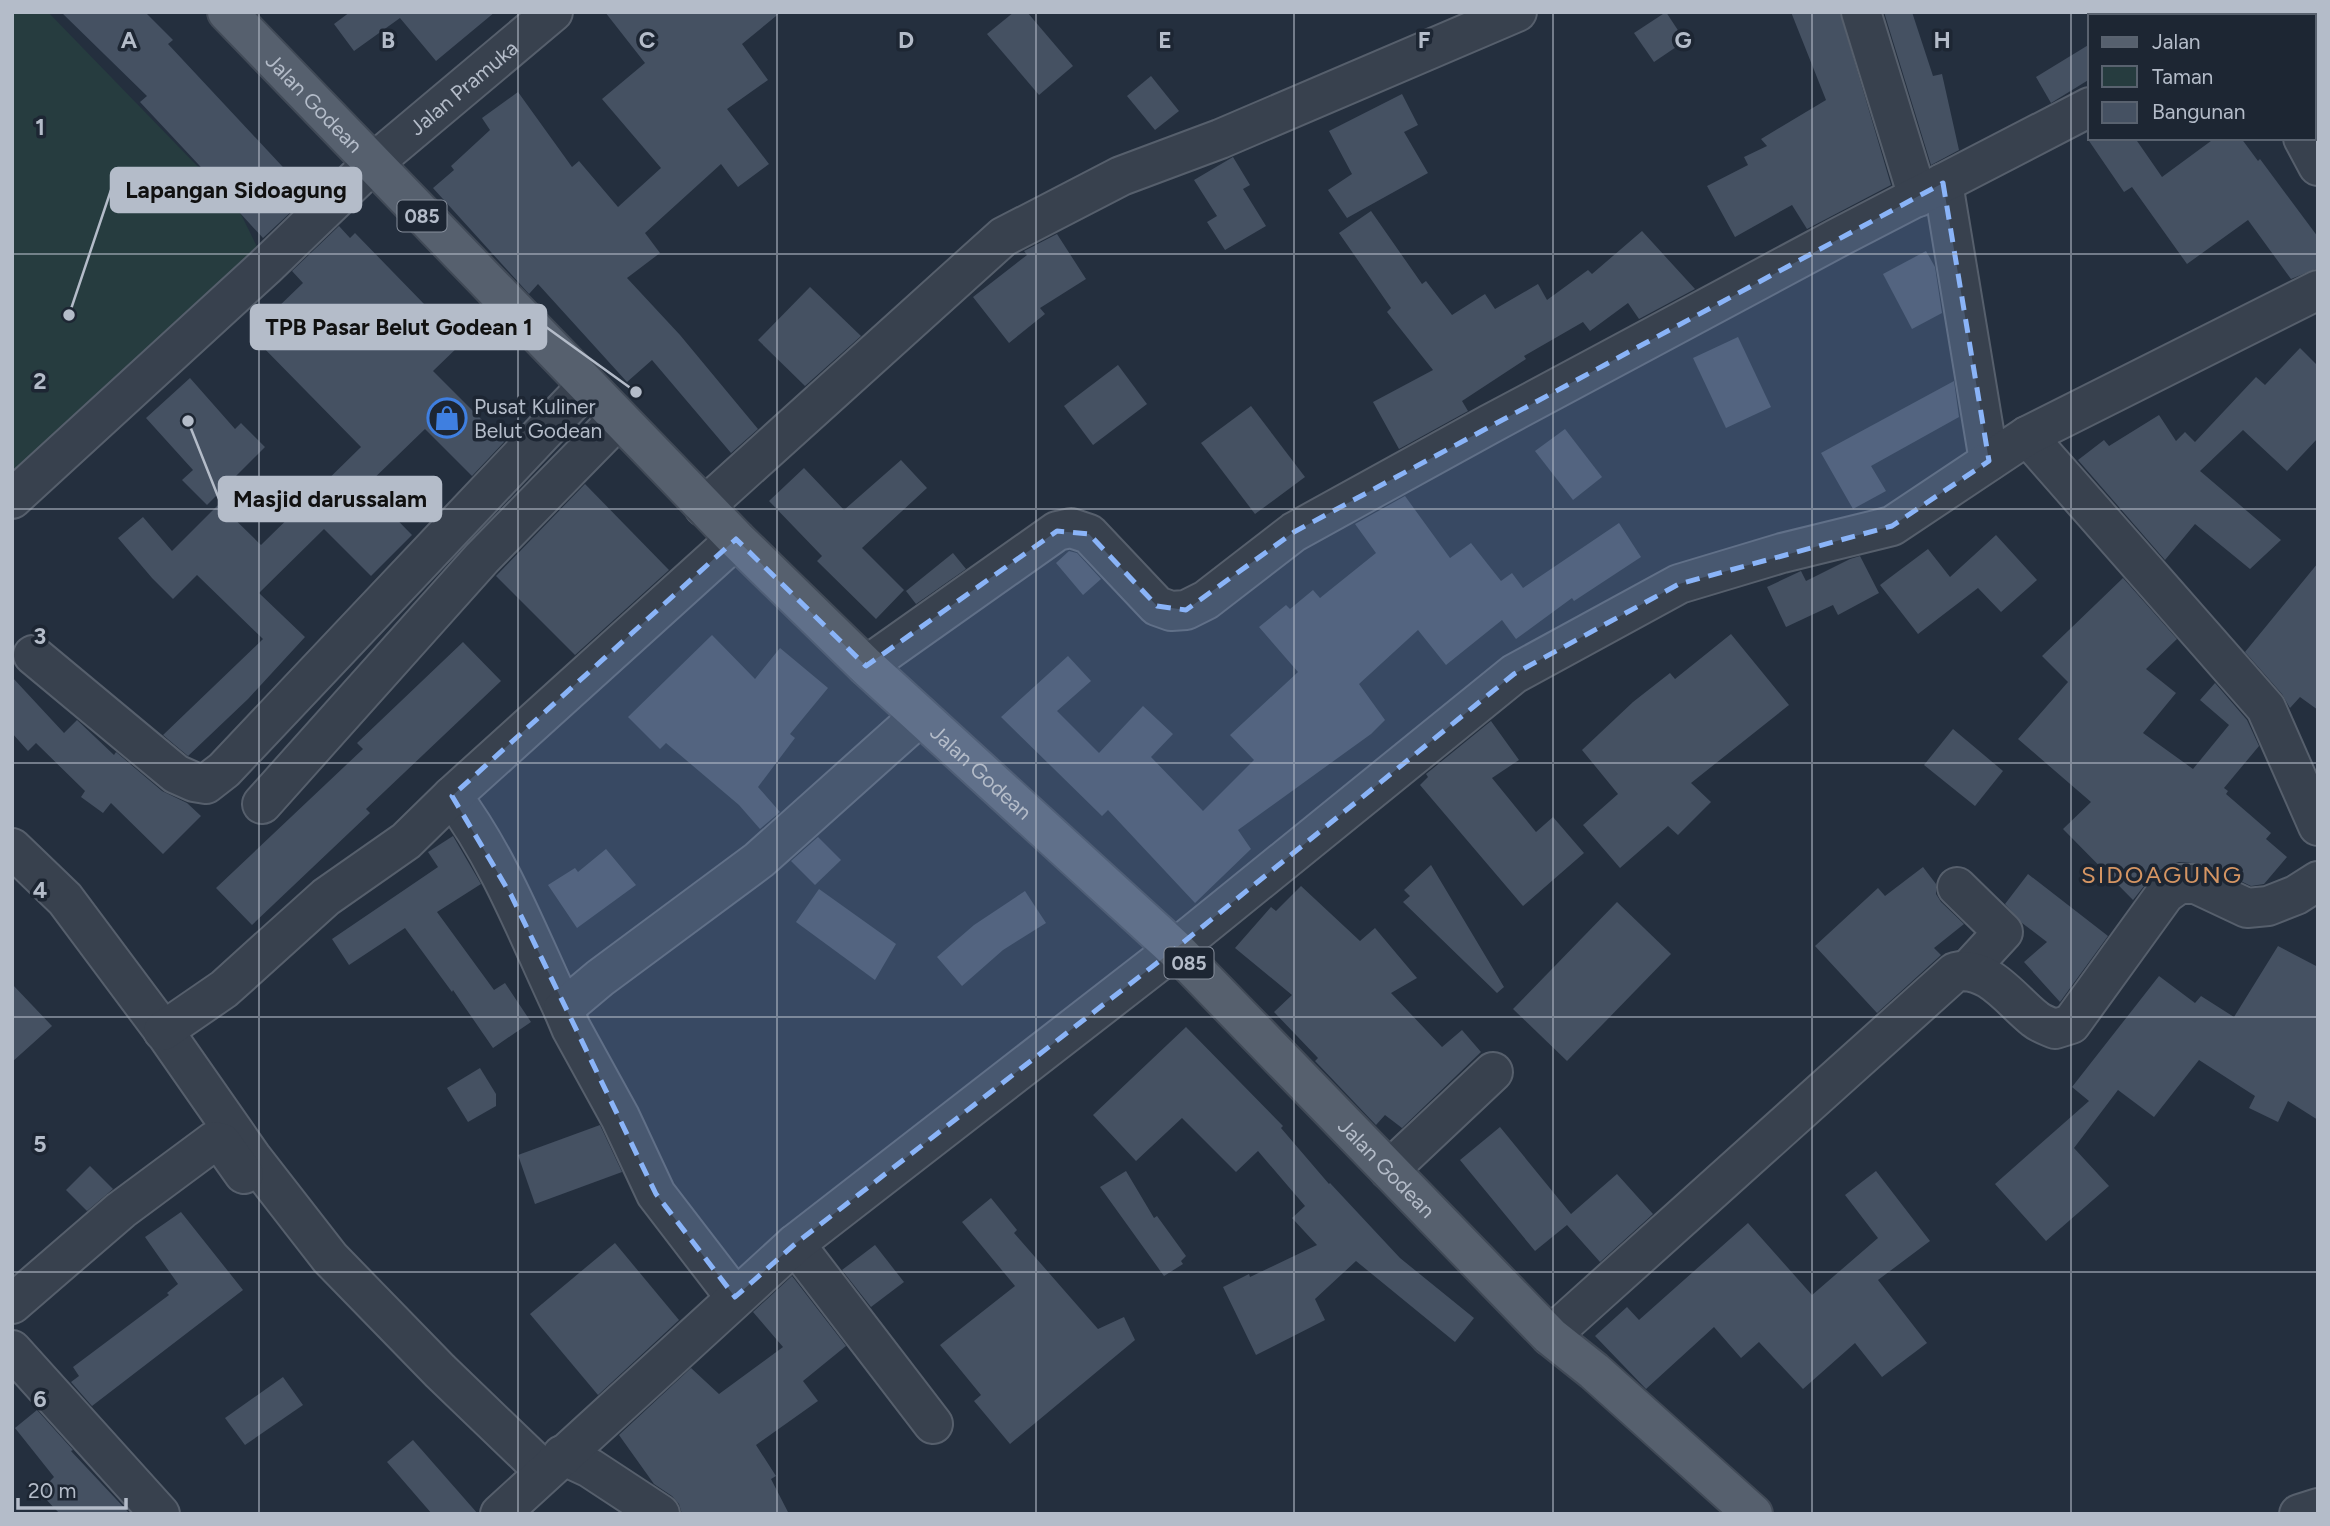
<svg xmlns="http://www.w3.org/2000/svg" width="2330" height="1526" font-family="Figtree,sans-serif">
  <style>
    .green { fill: #263c3f }
    .building { fill: #455162 }
    .lines { fill: none; stroke-linecap: round; stroke-linejoin: round }
    .minor-casing { stroke: #565f6c; stroke-width: 42 }
    .major-casing { stroke: #414a57; stroke-width: 42 }
    .minor { stroke: #38414e; stroke-width: 38 }
    .major { stroke: #56606e; stroke-width: 38 }
    .marked { fill: #8ab4f8; fill-opacity: 0.2; stroke: #8ab4f8; stroke-width: 5; stroke-dasharray: 14 9; stroke-linejoin: round }
    .grid { fill: none; stroke: #b4bcc9; stroke-width: 2; stroke-opacity: 0.55 }
    .labels { text-anchor: middle; dominant-baseline: central; stroke-width: 7; stroke-linejoin: round; paint-order: stroke }
    .shield { fill: #1d2633; stroke: #878f9c; stroke-width: 2 }
    .shield-label { font-size: 19px; font-weight: bold; fill: #b4bcc9 }
    .street-label { font-size: 21px; fill: #b4bcc9; stroke: #1d2633 }
    .poi-label { font-size: 21px; fill: #b4bcc9; stroke: #1d2633; text-anchor: start }
    .quarter-label { font-size: 24px; letter-spacing: 2px; fill: #d59563; stroke: #1d2633 }
    .grid-label { font-size: 23px; text-anchor: middle; font-weight: bold; fill: #b4bcc9; stroke: #1d2633; stroke-width: 7; stroke-linejoin: round; paint-order: stroke }
    .leader { fill: none; stroke: #b4bcc9; stroke-width: 2.5 }
    .callout-dot { fill: #b4bcc9; stroke: #1d2633; stroke-width: 2.5 }
    .callout { fill: #b4bcc9; stroke: #b4bcc9; stroke-width: 2.5 }
    .callout-label { font-size: 23px; text-anchor: middle; font-weight: bold; fill: #111 }
  </style>
  <rect width="100%" height="100%" fill="#242f3e"/>
  <!-- green -->
  <polygon class="green" points="12,12 48,12 238,208 264,261 12,495"/>
  <!-- building -->
  <g class="building">
    <polygon points="61,12 145,12 173,40 168,44 309,195 263,238 240,213 242,211 140,102 147,96"/>
    <polygon points="350,12 495,12 436,61 400,18 354,51 334,24"/>
    <polygon points="605,12 781,12 742,44 768,80 727,109 769,164 738,187 721,164 645,233 660,253 627,278 680,335 758,429 731,453 652,360 627,382 538,284 529,294 433,188 454,170 451,166 490,130 482,118 518,92 572,167 579,161 618,207 661,168 602,99 645,63"/>
    <polygon points="1014,12 1027,12 1073,66 1039,95 987,34"/>
    <polygon points="1666,12 1685,41 1654,62 1634,33"/>
    <polygon points="1791,12 1840,12 1891,185 1807,229 1792,205 1735,237 1707,186 1748,165 1744,157 1767,146 1761,139 1826,100"/>
    <polygon points="1884,12 1912,12 1933,76 1942,74 1959,150 1931,165"/>
    <polygon points="2090,44 2090,79 2051,103 2036,77"/>
    <polygon points="1151,76 1179,111 1155,130 1127,96"/>
    <polygon points="1402,94 1418,125 1404,132 1428,173 1347,218 1328,190 1352,174 1329,131"/>
    <polygon points="2087,138 2135,138 2162,177 2215,138 2241,138 2258,161 2260,159 2318,237 2318,268 2291,279 2248,220 2187,264 2132,187 2124,192"/>
    <polygon points="1233,157 1250,185 1243,189 1266,226 1225,250 1207,222 1217,216 1194,180"/>
    <polygon points="1371,211 1422,284 1426,281 1452,315 1485,294 1495,309 1538,284 1547,300 1588,270 1592,274 1642,231 1695,289 1639,319 1628,303 1590,331 1583,322 1524,356 1526,359 1462,401 1468,411 1399,449 1373,402 1433,370 1387,312 1391,308 1339,233"/>
    <polygon points="339,226 350,238 355,233 462,343 433,371 504,442 472,476 425,429 365,487 412,535 371,576 324,529 259,593 305,637 248,699 188,756 163,735 263,639 197,575 173,599 152,578 118,538 143,517 172,551 219,504 261,545 361,447 250,334 303,283 292,271"/>
    <polygon points="1057,234 1086,279 1040,308 1045,314 1009,343 973,297 1027,255 1024,251"/>
    <polygon points="1926,251 1935,267 1942,313 1912,329 1883,274"/>
    <polygon points="810,287 861,336 805,386 758,340"/>
    <polygon points="1738,337 1771,407 1726,428 1693,358"/>
    <polygon points="2300,348 2318,366 2318,438 2287,471 2243,430 2200,471 2281,540 2250,569 2195,524 2165,560 2078,460 2104,440 2109,446 2159,415 2176,441 2185,432 2195,442 2256,377 2265,385"/>
    <polygon points="1118,365 1147,404 1093,445 1064,406"/>
    <polygon points="190,378 235,429 241,423 265,447 207,505 182,480 193,470 146,418"/>
    <polygon points="1954,381 1959,417 1871,466 1886,491 1853,509 1821,453"/>
    <polygon points="1251,406 1305,477 1255,514 1201,443"/>
    <polygon points="1565,429 1602,477 1573,500 1535,451"/>
    <polygon points="901,460 927,488 862,548 904,590 876,619 817,561 822,556 769,501 804,468 844,510"/>
    <polygon points="585,484 669,570 575,655 496,576"/>
    <polygon points="1405,496 1450,558 1471,543 1501,581 1512,573 1523,588 1619,523 1641,557 1574,601 1572,598 1516,639 1502,620 1446,665 1418,630 1359,684 1385,720 1371,734 1238,830 1251,849 1195,903 1108,810 1102,816 1001,717 1068,656 1091,681 1057,711 1099,753 1143,706 1173,734 1151,757 1203,811 1254,760 1230,735 1298,672 1259,627 1286,605 1290,609 1313,590 1320,598 1376,553 1355,524"/>
    <polygon points="1996,535 2037,580 2001,612 1978,588 1918,634 1880,585 1928,549 1950,577"/>
    <polygon points="1069,551 1077,553 1101,579 1083,595 1056,563"/>
    <polygon points="953,553 966,569 916,604 906,591"/>
    <polygon points="1860,556 1879,593 1838,615 1833,605 1786,627 1767,587 1801,571 1806,581 1850,559"/>
    <polygon points="2318,563 2318,710 2300,697 2290,708 2282,694 2245,652"/>
    <polygon points="2123,578 2177,639 2146,669 2176,693 2143,733 2193,769 2229,725 2200,700 2215,683 2247,720 2259,746 2224,788 2228,791 2226,794 2271,833 2266,839 2287,857 2264,884 2251,886 2205,864 2179,862 2166,866 2152,876 2133,900 2063,829 2091,802 2018,739 2068,682 2042,656"/>
    <polygon points="1731,634 1789,705 1691,783 1711,802 1678,835 1668,826 1620,868 1583,825 1618,794 1582,750 1633,702 1670,673 1675,679"/>
    <polygon points="712,635 755,679 780,648 828,688 790,734 795,738 758,787 780,812 760,829 739,805 666,743 660,749 628,717"/>
    <polygon points="463,642 501,681 366,809 370,813 252,925 216,888 363,749 357,743"/>
    <polygon points="12,677 64,733 77,720 114,755 116,752 162,791 187,803 201,816 163,854 111,803 103,813 81,797 85,791 36,743 28,751 12,733"/>
    <polygon points="1491,721 1519,760 1492,778 1536,832 1553,817 1584,853 1523,906 1420,785 1428,777 1426,774"/>
    <polygon points="1953,729 2003,771 1975,806 1924,765"/>
    <polygon points="453,836 481,884 437,912 494,990 505,983 531,1022 493,1048 453,990 452,992 405,928 349,965 332,939 438,867 428,852"/>
    <polygon points="818,837 841,860 815,885 791,861"/>
    <polygon points="606,849 636,885 577,928 548,885 575,868 578,872"/>
    <polygon points="1431,865 1504,987 1497,993 1403,902 1410,896 1404,890"/>
    <polygon points="1923,867 1936,884 1936,894 1941,902 1964,924 1934,948 1941,955 1877,1013 1815,946 1878,888 1885,896"/>
    <polygon points="2028,874 2108,936 2060,1002 2024,962 2047,942 2022,923 2005,904"/>
    <polygon points="1301,886 1360,941 1375,928 1417,978 1391,993 1442,1047 1462,1030 1481,1052 1402,1128 1385,1115 1376,1125 1315,1061 1318,1058 1274,1012 1292,995 1235,948 1271,907 1276,911"/>
    <polygon points="819,889 896,944 875,980 796,922"/>
    <polygon points="1025,891 1046,923 1003,950 962,986 937,957 974,925"/>
    <polygon points="1617,902 1671,954 1567,1061 1513,1009"/>
    <polygon points="2278,946 2318,967 2318,1120 2288,1101 2278,1122 2249,1108 2255,1096 2199,1060 2154,1117 2118,1090 2074,1148 2109,1186 2046,1241 1995,1184 2089,1101 2072,1087 2159,976 2195,1003 2201,996 2234,1017"/>
    <polygon points="12,984 52,1026 12,1062"/>
    <polygon points="1186,1027 1283,1126 1281,1128 1329,1184 1330,1183 1400,1258 1474,1318 1455,1342 1356,1261 1315,1299 1325,1320 1256,1355 1223,1287 1249,1274 1250,1277 1317,1245 1292,1218 1305,1206 1258,1151 1236,1172 1182,1118 1136,1161 1093,1115"/>
    <polygon points="480,1068 496,1094 496,1106 468,1122 447,1088"/>
    <polygon points="600,1125 622,1172 535,1204 518,1155"/>
    <polygon points="1500,1127 1571,1214 1617,1174 1653,1214 1600,1262 1567,1225 1535,1251 1460,1160"/>
    <polygon points="90,1166 113,1189 87,1211 66,1190"/>
    <polygon points="1126,1171 1154,1218 1157,1216 1186,1256 1181,1261 1183,1264 1164,1276 1100,1187"/>
    <polygon points="1876,1171 1930,1241 1878,1280 1927,1343 1882,1377 1855,1343 1803,1389 1759,1342 1741,1358 1714,1327 1646,1389 1595,1336 1627,1307 1639,1320 1748,1223 1812,1295 1878,1238 1845,1195"/>
    <polygon points="991,1198 1017,1230 1014,1233 1098,1329 1124,1317 1135,1340 1010,1444 974,1401 981,1395 940,1345 1015,1286 962,1222"/>
    <polygon points="181,1212 243,1290 92,1406 71,1382 79,1376 73,1367 169,1295 167,1293 178,1284 145,1237"/>
    <polygon points="615,1243 679,1320 598,1395 530,1314"/>
    <polygon points="875,1245 904,1282 871,1307 842,1270"/>
    <polygon points="792,1276 846,1346 803,1381 818,1401 756,1445 776,1476 771,1479 789,1514 682,1514 679,1504 672,1496 654,1484 619,1435 691,1368 719,1394 783,1347 753,1312"/>
    <polygon points="283,1377 303,1405 245,1445 225,1418"/>
    <polygon points="37,1410 73,1450 71,1451 130,1514 60,1514 39,1492 54,1477 15,1428"/>
    <polygon points="413,1440 478,1514 432,1514 387,1462"/>
  </g>
  <g class="lines">
    <!-- minor casing -->
    <g class="minor-casing">
      <g id="minor">
        <polyline points="1861,12 1918,197"/>
        <polyline points="2233,12 2235,16"/>
        <polyline points="2303,138 2318,166"/>
        <polyline points="1943,183 1989,461"/>
        <polyline points="2027,436 2266,708 2318,826"/>
        <path id="s1" d="M12 499 265 267 372 164 553 12"/>
        <polyline points="704,507 1003,237 1121,176 1220,139 1517,12"/>
        <polyline points="33,655 176,774 194,782 206,784 224,770 587,386"/>
        <polyline points="866,666 1057,531 1071,528 1089,534 1157,606 1171,611 1186,610 1206,600 1294,532 1490,424 1839,237 2090,107"/>
        <path d="M452 796C500 860 529 937 563 1009"/>
        <polyline points="262,804 482,558 618,419"/>
        <polyline points="12,848 65,899 168,1037 253,1159 330,1258 440,1371 544,1471"/>
        <polyline points="1957,887 2003,932 1968,970"/>
        <polyline points="163,1031 224,989 326,897 406,841 452,796 736,539"/>
        <polyline points="1389,1170 1493,1072"/>
        <polyline points="795,1244 933,1424"/>
        <polyline points="735,1297 656,1194 620,1117 571,1028 563,1009 600,978 759,860 920,716"/>
        <polyline points="12,1304 121,1210 214,1141 222,1143 244,1174"/>
        <path d="M1550 1336 1955 972C1988 965 2011 1000 2035 1019 2041 1024 2048 1026 2055 1029L2071 1024 2165 894 2179 884H2196L2247 908 2268 906 2296 895 2318 881"/>
        <polyline points="12,1350 160,1514"/>
        <polyline points="562,1455 590,1468 660,1514"/>
        <polyline points="500,1514 795,1244 1175,949 1514,674 1679,584 1782,553 1892,526 2027,436 2318,290"/>
        <polyline points="2299,1514 2318,1508"/>
      </g>
    </g>
    <!-- major casing -->
    <g class="major-casing">
      <g id="major">
        <path id="s2" d="M227 12 736 539 866 666 1175 949 1550 1336 1594 1371 1753 1514"/>
      </g>
    </g>
    <!-- minor -->
    <use href="#minor" class="minor"/>
    <!-- major -->
    <use href="#major" class="major"/>
  </g>
  <!-- marked area -->
  <path class="marked" d="M1943 183 1989 461 1892 526 1679 584 1514 674 1175 949 795 1244 735 1297 656 1194 511 895 452 796 736 539 866 666 1057 531 1089 534 1157 606 1186 610 1294 532Z"/>
  <!-- grid -->
  <path class="grid" d="M259 12V1514M518 12V1514M777 12V1514M1036 12V1514M1294 12V1514M1553 12V1514M1812 12V1514M2071 12V1514M12 254H2318M12 509H2318M12 763H2318M12 1017H2318M12 1272H2318"/>
  <!-- icons -->
  <defs>
    <g id="shop-ring" transform="scale(2.0125)"><circle r="9.5" fill="#1d2633" stroke="#3f7fe0" stroke-width="1.5"/><path d="M-5-2.5h2.3a2.7 3.5 0 0 1 5.4 0H5L5.5 6h-11ZM-1.5-2.5h3a1.5 2.3 0 0 0-3 0Z" fill="#3f7fe0"/></g>
  </defs>
  <g fill-rule="evenodd">
    <use href="#shop-ring" x="447" y="418"/>
  </g>
  <g class="labels">
    <!-- shield labels -->
    <g class="shield">
      <rect x="397.5" y="200.5" width="49" height="31" rx="5"/>
      <rect x="1164.5" y="947.5" width="49" height="31" rx="5"/>
    </g>
    <g class="shield-label">
      <text x="422" y="216">085</text>
      <text x="1189" y="963">085</text>
    </g>
    <!-- street labels -->
    <g class="street-label">
      <text stroke="none"><textPath href="#s1" startOffset="611">Jalan Pramuka</textPath></text>
      <text stroke="none"><textPath href="#s2" startOffset="126">Jalan Godean</textPath></text>
      <text stroke="none"><textPath href="#s2" startOffset="1071">Jalan Godean</textPath></text>
      <text stroke="none"><textPath href="#s2" startOffset="1638">Jalan Godean</textPath></text>
    </g>
    <!-- poi labels -->
    <g class="poi-label">
      <text x="474" y="406">Pusat Kuliner<tspan x="474" dy="24">Belut Godean</tspan></text>
    </g>
    <!-- quarter labels -->
    <g class="quarter-label">
      <text x="2162" y="874">SIDOAGUNG</text>
    </g>
  </g>
  <g class="grid-label">
    <text x="129" y="48">A</text>
    <text x="388" y="48">B</text>
    <text x="647" y="48">C</text>
    <text x="906" y="48">D</text>
    <text x="1165" y="48">E</text>
    <text x="1424" y="48">F</text>
    <text x="1683" y="48">G</text>
    <text x="1942" y="48">H</text>
    <text x="40" y="135">1</text>
    <text x="40" y="389">2</text>
    <text x="40" y="644">3</text>
    <text x="40" y="898">4</text>
    <text x="40" y="1152">5</text>
    <text x="40" y="1407">6</text>
  </g>
  <!-- callouts -->
  <path class="leader" d="M69 315L111 190M636 392L546 327M188 421L219 499"/>
  <g class="callout-dot">
    <circle cx="69" cy="315" r="7"/>
    <circle cx="636" cy="392" r="7"/>
    <circle cx="188" cy="421" r="7"/>
  </g>
  <g class="callout">
    <rect x="111" y="168" width="250" height="44" rx="7"/>
    <rect x="251" y="305" width="295" height="44" rx="7"/>
    <rect x="219" y="477" width="222" height="44" rx="7"/>
  </g>
  <g class="callout-label">
    <text x="236" y="198">Lapangan Sidoagung</text>
    <text x="399" y="335">TPB Pasar Belut Godean 1</text>
    <text x="330" y="507">Masjid darussalam</text>
  </g>
  <!-- border -->
  <rect width="2330" height="1526" fill="none" stroke="#b4bcc9" stroke-width="28"/>
  <!-- legend -->
  <rect x="2088" y="14" width="228" height="126" fill="#1d2633" stroke="#59626f" stroke-width="2"/>
  <rect x="2102" y="37" width="35" height="10" fill="#56606e" stroke="#59626f" stroke-width="2"/>
  <text x="2152" y="49" font-size="21" fill="#b4bcc9">Jalan</text>
  <rect x="2102" y="66" width="35" height="21" fill="#263c3f" stroke="#59626f" stroke-width="2"/>
  <text x="2152" y="84" font-size="21" fill="#b4bcc9">Taman</text>
  <rect x="2102" y="102" width="35" height="21" fill="#455162" stroke="#59626f" stroke-width="2"/>
  <text x="2152" y="119" font-size="21" fill="#b4bcc9">Bangunan</text>
  <!-- scale -->
  <path d="M18 1498v10h108v-10" fill="none" stroke="#b4bcc9" stroke-width="3.5"/>
  <text x="28" y="1498" font-size="21" fill="#b4bcc9" stroke="#1d2633" stroke-width="5" paint-order="stroke">20 m</text>
</svg>
